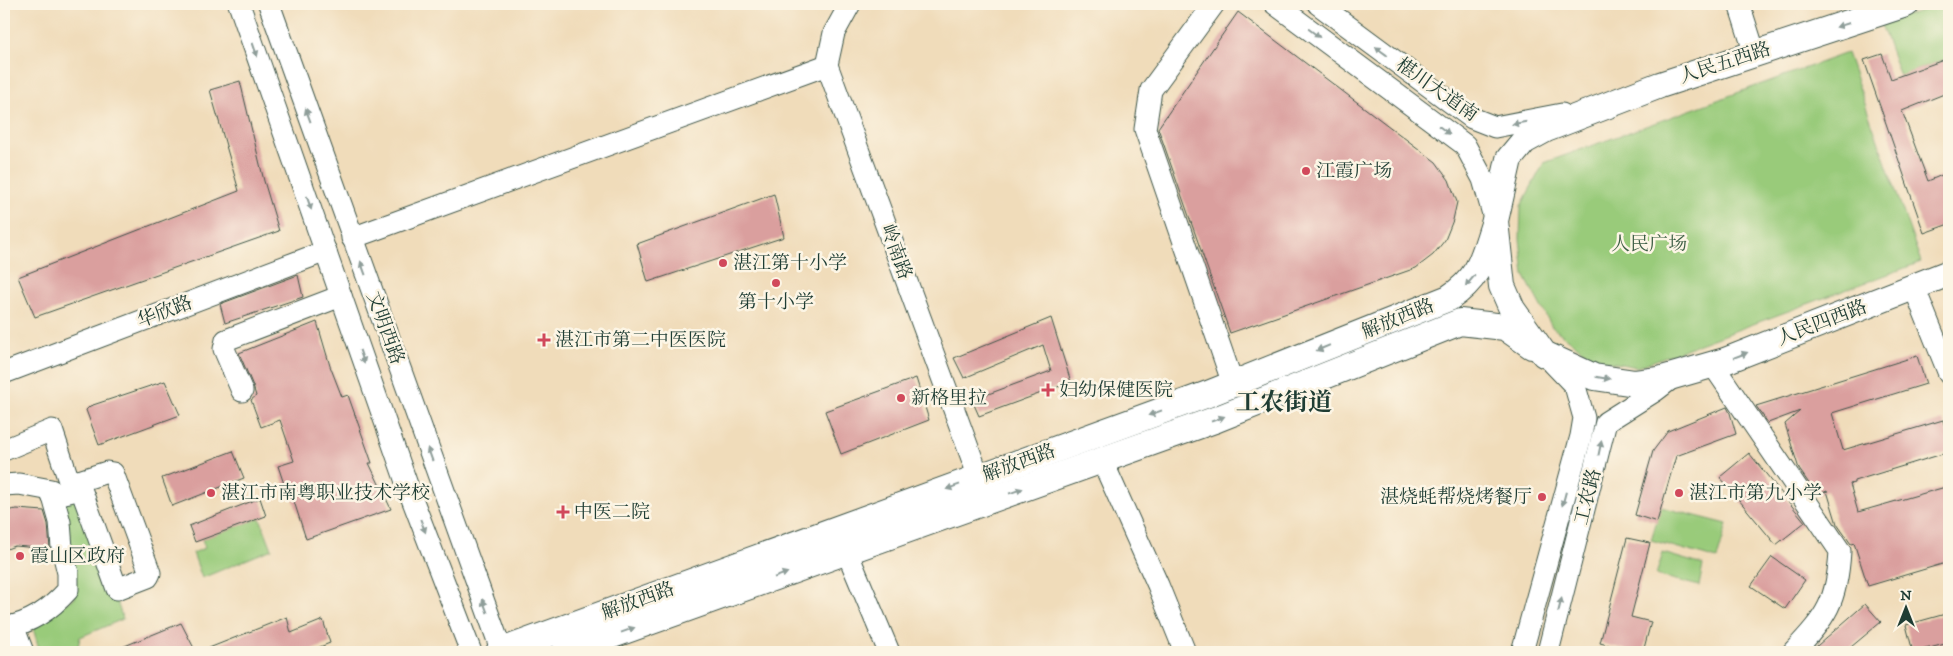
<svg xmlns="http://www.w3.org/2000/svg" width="1953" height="656" font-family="'IM FELL DW Pica','Noto Serif SC',serif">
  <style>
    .green { fill: #99cb7a; stroke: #5c8457 }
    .building { fill: #da9f9e }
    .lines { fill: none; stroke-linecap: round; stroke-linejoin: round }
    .minor-casing { stroke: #3e5548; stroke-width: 23 }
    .major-casing { stroke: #3e5548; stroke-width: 28 }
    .minor { stroke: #fff; stroke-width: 21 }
    .major { stroke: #fff; stroke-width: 26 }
    .oneway { fill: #8f9e9a }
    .poi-dot { fill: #d1495b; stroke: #fcf5e5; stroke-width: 2 }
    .labels { text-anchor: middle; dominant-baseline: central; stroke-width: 5; stroke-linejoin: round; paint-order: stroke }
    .street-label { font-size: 19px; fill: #1f3d34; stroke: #fcf5e5 }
    .poi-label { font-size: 19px; fill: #1f3d34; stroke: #fcf5e5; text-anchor: start }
    .park-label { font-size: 19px; fill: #3e6046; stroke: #fcf5e5 }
    .district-label { font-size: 24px; font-weight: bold; fill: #1f3d34; stroke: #fcf5e5 }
  </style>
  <rect width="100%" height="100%" fill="#fcf5e5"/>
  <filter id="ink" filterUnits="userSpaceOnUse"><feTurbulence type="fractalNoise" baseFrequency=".02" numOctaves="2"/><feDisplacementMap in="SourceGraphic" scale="10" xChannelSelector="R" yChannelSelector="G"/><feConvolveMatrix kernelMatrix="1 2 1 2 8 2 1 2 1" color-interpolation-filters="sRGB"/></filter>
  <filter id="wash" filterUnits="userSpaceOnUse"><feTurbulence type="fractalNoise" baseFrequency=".0096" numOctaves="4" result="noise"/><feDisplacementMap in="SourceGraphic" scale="20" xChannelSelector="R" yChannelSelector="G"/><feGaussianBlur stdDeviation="1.12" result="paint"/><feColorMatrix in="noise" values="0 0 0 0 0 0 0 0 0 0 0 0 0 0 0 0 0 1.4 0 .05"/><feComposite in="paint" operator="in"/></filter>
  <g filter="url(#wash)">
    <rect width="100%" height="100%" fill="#f0dcba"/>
    <!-- green -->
    <g class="green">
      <polygon points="1941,4 1949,4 1949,58 1900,76 1881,24"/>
      <polygon points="1847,53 1921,262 1637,367 1594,359 1552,327 1524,275 1520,239 1521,206 1544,163"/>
      <polygon points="79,495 123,619 80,637 77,652 40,652 32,625 74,598 62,504"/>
      <polygon points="1661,507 1727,524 1717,559 1651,540"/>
      <polygon points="260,518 272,549 202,578 193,553 205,548 202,539"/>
      <polygon points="1663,553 1703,565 1699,586 1656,575"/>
    </g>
    <g id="blocks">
      <!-- building -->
      <g class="building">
        <polygon points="1238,12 1436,162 1449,180 1457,202 1453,220 1445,240 1433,255 1416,268 1230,333 1158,128"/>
        <polygon points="1882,54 1891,79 1949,58 1949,92 1902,111 1928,181 1949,172 1949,224 1924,233 1864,60"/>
        <polygon points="240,81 264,181 279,231 35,317 18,277 239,191 210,90"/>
        <polygon points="774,194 784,237 648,282 637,244"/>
        <polygon points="298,275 303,297 225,323 220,304"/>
        <polygon points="1051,318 1071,382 979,416 972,400 1051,371 1043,345 964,378 954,358"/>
        <polygon points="317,322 330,366 342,397 348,395 372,463 369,463 391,509 306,539 291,492 287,493 278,466 294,461 280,420 261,427 251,400 256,396 253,386 239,353"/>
        <polygon points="1917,356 1926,384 1832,413 1843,450 1943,420 1949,441 1949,452 1854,481 1854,483 1850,484 1858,512 1949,486 1949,562 1868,586 1854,543 1851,544 1837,524 1827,491 1817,495 1799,469 1785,424 1800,411 1768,423 1756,406"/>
        <polygon points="916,378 929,420 841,454 825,411"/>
        <polygon points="165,381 180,415 99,445 86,410 90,406"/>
        <polygon points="1727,407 1730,413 1736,434 1676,456 1657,522 1635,515 1653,451 1668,431"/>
        <polygon points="233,451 244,478 172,506 162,478"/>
        <polygon points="1749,453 1805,522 1776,545 1720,477"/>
        <polygon points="260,498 266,516 195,542 189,526"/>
        <polygon points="17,509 44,511 48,524 50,549 15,546 4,550 4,511"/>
        <polygon points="1627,538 1650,543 1631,617 1651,622 1643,652 1635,652 1600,643"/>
        <polygon points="1772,557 1805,580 1785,609 1751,586"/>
        <polygon points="1865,604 1881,622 1845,652 1810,652"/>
        <polygon points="1949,613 1949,643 1913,652 1906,625"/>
        <polygon points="287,617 291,633 323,620 330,643 307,652 199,652"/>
        <polygon points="181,623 196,652 110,652"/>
      </g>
    </g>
  </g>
  <g filter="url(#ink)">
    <use href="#blocks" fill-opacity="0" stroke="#3e5548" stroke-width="1"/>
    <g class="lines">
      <!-- minor casing -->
      <g class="minor-casing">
        <g id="minor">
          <polyline points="239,4 411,496 471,652"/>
          <polyline points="269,4 502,652"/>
          <polyline points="850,4 834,33 827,65 984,491"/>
          <polyline points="1214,4 1151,90 1145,129 1233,384"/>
          <polyline points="1275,4 1465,145 1483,179 1495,221"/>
          <polyline points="1318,4 1472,118 1495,127 1562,114"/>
          <polyline points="1739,4 1755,54"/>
          <polyline points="352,238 827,65"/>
          <polyline points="1914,287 1949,374"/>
          <path d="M1713 365 1840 551C1837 602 1827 616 1793 652"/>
          <polyline points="4,373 326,251"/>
          <polyline points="242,391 224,349 226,340 341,296"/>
          <polyline points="4,450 52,430 69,481 79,481"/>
          <polyline points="1102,460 1158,585 1185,652"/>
          <path d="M4 485 19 484 51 490 60 522 62 548 68 573V590C50 610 31 623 4 628"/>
          <polyline points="52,496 81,489 117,589 148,577 150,573 113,473 107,472 79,481 81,489"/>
          <polyline points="847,552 889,652"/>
          <polyline points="13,626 23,652"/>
          <polyline points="1522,652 1581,436 1584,418 1575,386 1551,361"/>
          <polyline points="1548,652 1606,422 1655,391 1672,378"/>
        </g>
      </g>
      <!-- major casing -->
      <g class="major-casing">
        <g id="major">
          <polyline points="1906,4 1660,85 1546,129 1524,141 1509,159 1495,221 1502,286 1512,309 1544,354 1594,377 1635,383 1659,380 1725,361 1949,273"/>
          <path d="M499 652 1208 394 1449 298C1482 276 1483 256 1495 221"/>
          <polyline points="565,652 1217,419 1460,322 1505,327 1532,346"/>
        </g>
      </g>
      <!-- minor -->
      <use href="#minor" class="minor"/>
      <!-- major -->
      <use href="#major" class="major"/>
    </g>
    <!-- one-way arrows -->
    <defs><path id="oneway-solid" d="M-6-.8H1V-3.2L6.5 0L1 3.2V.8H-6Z" transform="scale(1.25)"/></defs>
    <g class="oneway">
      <use href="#oneway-solid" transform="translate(1843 25) rotate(162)"/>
      <use href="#oneway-solid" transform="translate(1314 33) rotate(37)"/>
      <use href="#oneway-solid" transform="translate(255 50) rotate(71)"/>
      <use href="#oneway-solid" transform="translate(1381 51) rotate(-144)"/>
      <use href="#oneway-solid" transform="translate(308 115) rotate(-110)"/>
      <use href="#oneway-solid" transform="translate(1519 123) rotate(170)"/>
      <use href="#oneway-solid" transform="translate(1444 130) rotate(37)"/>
      <use href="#oneway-solid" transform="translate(309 203) rotate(71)"/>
      <use href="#oneway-solid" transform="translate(363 268) rotate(-110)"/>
      <use href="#oneway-solid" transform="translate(1470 281) rotate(130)"/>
      <use href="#oneway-solid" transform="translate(1323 348) rotate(158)"/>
      <use href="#oneway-solid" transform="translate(1741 355) rotate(-21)"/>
      <use href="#oneway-solid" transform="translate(362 357) rotate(71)"/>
      <use href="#oneway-solid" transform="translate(1603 378) rotate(9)"/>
      <use href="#oneway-solid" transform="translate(1155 413) rotate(160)"/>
      <use href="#oneway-solid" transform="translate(1218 419) rotate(-21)"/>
      <use href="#oneway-solid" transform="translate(1600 448) rotate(-78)"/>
      <use href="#oneway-solid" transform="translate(430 454) rotate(-110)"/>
      <use href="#oneway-solid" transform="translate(953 487) rotate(160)"/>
      <use href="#oneway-solid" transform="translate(1016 491) rotate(-20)"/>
      <use href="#oneway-solid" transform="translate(1564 499) rotate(105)"/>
      <use href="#oneway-solid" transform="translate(423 526) rotate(69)"/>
      <use href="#oneway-solid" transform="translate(781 575) rotate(-20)"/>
      <use href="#oneway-solid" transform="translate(1560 605) rotate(-76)"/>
      <use href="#oneway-solid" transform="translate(485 606) rotate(-110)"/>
      <use href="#oneway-solid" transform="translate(628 630) rotate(-20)"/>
    </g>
  </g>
  <!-- markers -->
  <g class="poi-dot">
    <circle cx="1306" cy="171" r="5"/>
    <circle cx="723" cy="263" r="5"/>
    <circle cx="776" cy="283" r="5"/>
    <path d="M541.5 332.5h5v5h5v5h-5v5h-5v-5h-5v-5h5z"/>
    <path d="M1045.5 382.5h5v5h5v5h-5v5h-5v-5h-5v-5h5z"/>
    <circle cx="901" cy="398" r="5"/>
    <circle cx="211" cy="493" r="5"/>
    <circle cx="1679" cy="493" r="5"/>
    <circle cx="1542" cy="497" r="5"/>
    <path d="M560.5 504.5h5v5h5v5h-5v5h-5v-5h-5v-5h5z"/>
    <circle cx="20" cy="556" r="5"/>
  </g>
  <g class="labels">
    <!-- street labels -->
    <g class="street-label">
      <text transform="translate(1725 63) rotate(-18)">人民五西路</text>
      <text transform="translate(1437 90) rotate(35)">椹川大道南</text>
      <text transform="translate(896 252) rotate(70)">岭南路</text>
      <text transform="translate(165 312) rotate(-21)">华欣路</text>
      <text transform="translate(1398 319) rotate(-22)">解放西路</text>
      <text transform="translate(1822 323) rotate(-21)">人民四西路</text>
      <text transform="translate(385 328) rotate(70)">文明西路</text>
      <text transform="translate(1019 463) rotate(-20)">解放西路</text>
      <text transform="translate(1588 497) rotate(-76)">工农路</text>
      <text transform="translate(638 601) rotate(-20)">解放西路</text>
    </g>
    <!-- poi labels -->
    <g class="poi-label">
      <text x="1316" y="171">江霞广场</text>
      <text x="733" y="263">湛江第十小学</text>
      <text x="776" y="302" text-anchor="middle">第十小学</text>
      <text x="555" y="340">湛江市第二中医医院</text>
      <text x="1059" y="390">妇幼保健医院</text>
      <text x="911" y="398">新格里拉</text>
      <text x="221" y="493">湛江市南粤职业技术学校</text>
      <text x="1689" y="493">湛江市第九小学</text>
      <text x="1532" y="497" text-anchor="end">湛烧蚝帮烧烤餐厅</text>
      <text x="574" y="512">中医二院</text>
      <text x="30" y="556">霞山区政府</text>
    </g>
    <!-- park labels -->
    <g class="park-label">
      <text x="1649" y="244">人民广场</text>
    </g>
    <!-- district labels -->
    <g class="district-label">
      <text x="1284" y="403">工农街道</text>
    </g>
  </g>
  <!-- margin -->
  <rect width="1953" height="656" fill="none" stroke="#fcf5e5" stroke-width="20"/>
  <!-- north arrow -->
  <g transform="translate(1906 608)" stroke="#fcf5e5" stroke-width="4" paint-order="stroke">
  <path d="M0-4L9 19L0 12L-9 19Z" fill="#1f3d34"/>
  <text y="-8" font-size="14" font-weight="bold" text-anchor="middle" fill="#1f3d34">N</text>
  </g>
</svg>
